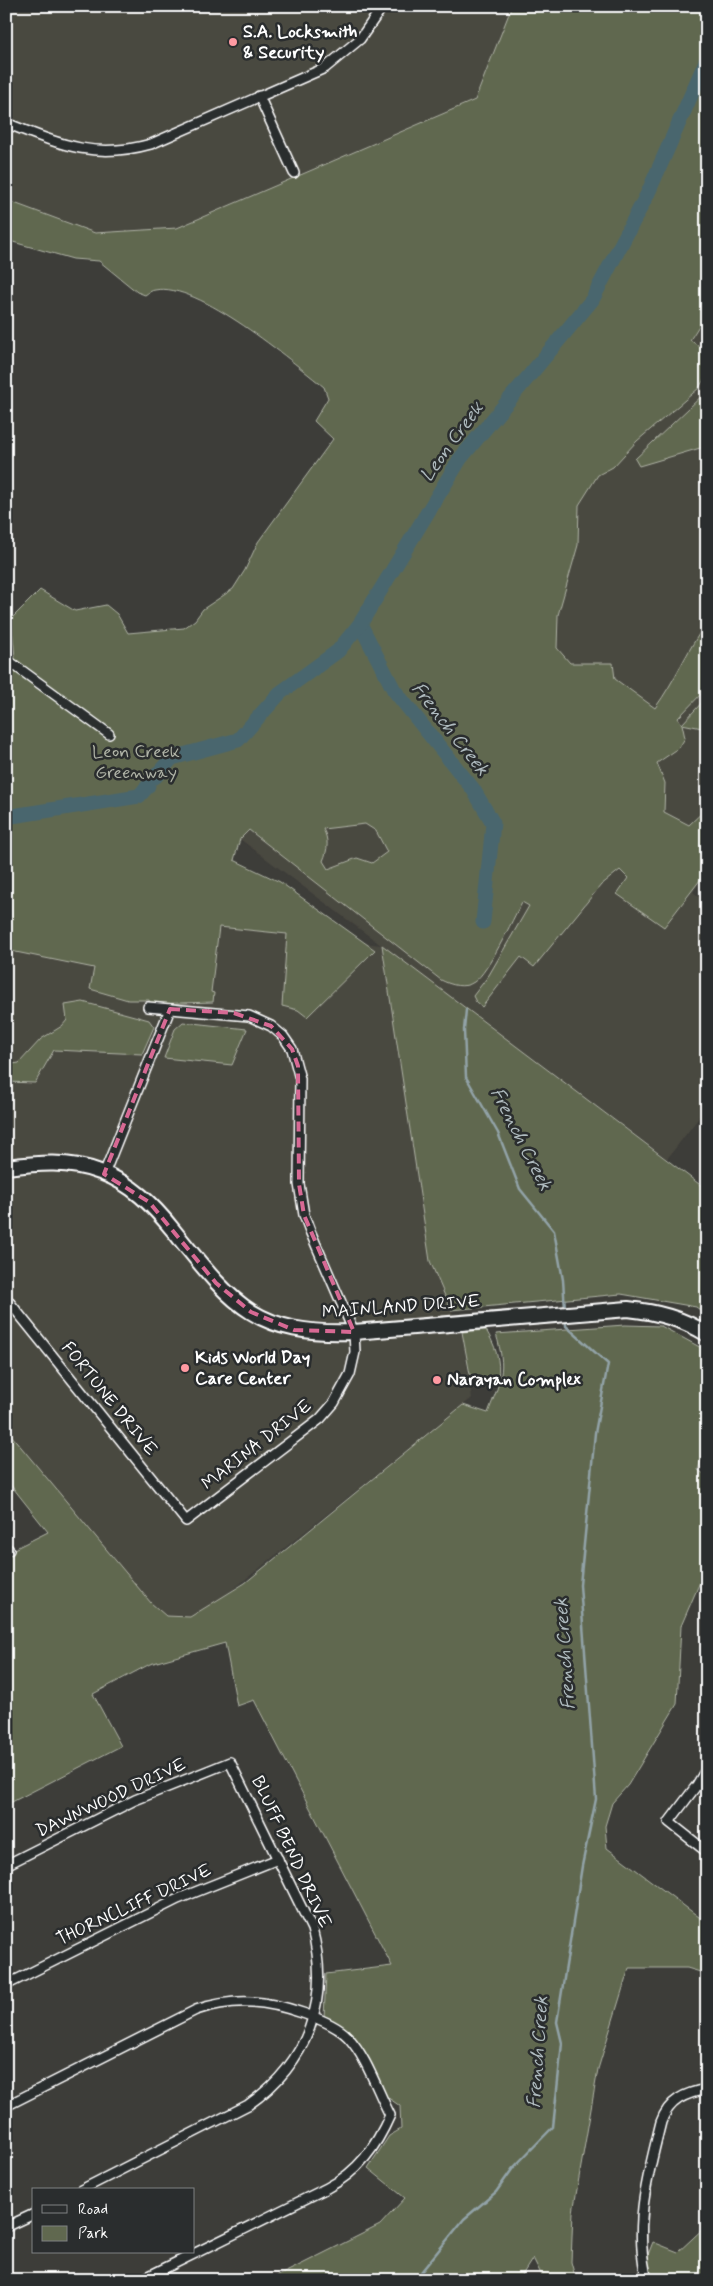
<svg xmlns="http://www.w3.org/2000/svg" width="713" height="2286" font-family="Mynerve,sans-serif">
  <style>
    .built { fill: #4a4840 }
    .green { fill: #60684f; stroke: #b0b4a7; fill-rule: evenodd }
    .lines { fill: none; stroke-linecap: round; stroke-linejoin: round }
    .stream { stroke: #92a3a8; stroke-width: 2.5 }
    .river { stroke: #4a666e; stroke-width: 15 }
    .street-casing { stroke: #fff; stroke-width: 12 }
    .secondary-casing { stroke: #fff; stroke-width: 18 }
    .street { stroke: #2a2d2e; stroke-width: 9 }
    .secondary { stroke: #2a2d2e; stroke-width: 14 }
    .marked { fill: none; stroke: #d76994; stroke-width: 4; stroke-dasharray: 10 6; stroke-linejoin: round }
    .poi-dot { fill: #ff9aa2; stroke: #2a2d2e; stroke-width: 2 }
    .labels { text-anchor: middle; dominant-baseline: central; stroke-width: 5; stroke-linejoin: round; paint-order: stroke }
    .poi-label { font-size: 18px; font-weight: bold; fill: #fff; stroke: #2a2d2e; text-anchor: start }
    .park-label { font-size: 18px; fill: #b0b4a7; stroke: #2a2d2e }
    .street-label { font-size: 18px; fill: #fff; stroke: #2a2d2e }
    .water-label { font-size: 19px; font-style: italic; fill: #aebabe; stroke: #2a2d2e }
  </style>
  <rect width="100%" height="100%" fill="#3d3d39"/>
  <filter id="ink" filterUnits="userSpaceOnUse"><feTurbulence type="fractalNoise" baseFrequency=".02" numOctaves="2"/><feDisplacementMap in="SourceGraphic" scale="10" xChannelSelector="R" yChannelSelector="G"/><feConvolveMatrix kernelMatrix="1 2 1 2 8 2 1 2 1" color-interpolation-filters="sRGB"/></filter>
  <g filter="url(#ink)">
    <!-- built -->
    <g class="built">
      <polygon points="6,6 571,6 475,100 177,228 95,233 6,200"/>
      <polygon points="707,308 707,871 693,892 707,903 707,1107 667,1159 382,946 430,1261 463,1337 472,1398 170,1640 6,1435 6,908 89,911 381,945 240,839 387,699"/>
    </g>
    <!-- green -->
    <g class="green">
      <path d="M512 6H707V313L690 340 707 352V374L699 388 637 441 613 467 598 475 579 505 578 545 558 615 557 648 570 663H613L615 679 655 708C675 681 687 650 707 622V688L678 718 682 724 707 697V729L682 724 685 738 679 748 657 763 665 783 664 812 689 825 707 808V871L664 927 617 894 628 878 620 870 601 885 534 967 521 957 482 1007 476 1002 473 996 489 975 529 906 522 902C512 920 489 972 474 982 464 989 451 985 441 980L249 830 240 839 234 860 280 882 375 950 307 1017 298 1010 282 1006 287 934 219 927 211 992 214 993 213 1002 150 1004 149 1000H128L90 989 94 968 6 950V661L15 657 11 619 40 590 75 611 106 605 117 614 128 633 184 628 195 620 203 609 233 589 245 570 258 542 333 439 314 421 328 398 324 387C291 361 198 281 155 290 152 290 148 293 145 295L137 292 99 261 73 259 6 240V200L95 233 177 228 475 100ZM365 824 376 831 387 852 372 863 357 858 328 869 323 861C328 849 329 840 323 829Z"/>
      <polygon points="707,391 707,446 639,466 635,459"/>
      <polygon points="382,945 707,1190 707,1315 696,1307 621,1294 451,1310 430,1261"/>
      <polygon points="83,1002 149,1020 154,1027 142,1054 54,1050 35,1083 6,1082 6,1065 19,1063 41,1039 62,1026 67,1020 65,1005"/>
      <polygon points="183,1022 247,1029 232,1065 164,1058 175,1029"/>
      <path d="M625 1325 661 1326 707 1351V1440L698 1470 707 1476V1566L681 1626 677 1704 628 1785 612 1803 605 1826 607 1848 707 1923V1974L687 1968H629L598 2069 573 2212 571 2262 576 2280H544L533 2258 519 2280H270L380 2225 405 2198 368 2168 389 2136 401 2129 400 2106 387 2097 351 2033 324 2018 326 1974 392 1966 254 1700 237 1706 225 1643 150 1664 93 1694 121 1746 6 1805V1553L48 1532 6 1479V1429L151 1603 166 1616 190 1617 245 1583 463 1405 488 1413C501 1378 507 1371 496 1334Z"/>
      <path d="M486 1330C495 1345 501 1361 498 1378L471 1380 462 1332Z"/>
      <polygon points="707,2225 707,2280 653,2280 647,2257 653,2242 678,2252"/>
    </g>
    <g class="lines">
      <!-- stream -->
      <g class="stream">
        <polyline points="466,1010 464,1030 466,1077 498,1133 520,1189 554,1231 563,1280 565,1309"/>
        <polyline points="412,2280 417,2277 464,2219 496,2192 513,2168 553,2127 562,2043 557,2022 582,1866 596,1799 580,1585 595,1433 608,1364 566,1326 566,1320"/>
      </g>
      <!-- river -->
      <g class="river">
        <polyline points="360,624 394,690 473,789 493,823 483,922"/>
        <polyline points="155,777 172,758 238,740 280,693 338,651 360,624 460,459 592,300 648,193 707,59"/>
        <polyline points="6,817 139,796 148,786"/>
      </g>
      <!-- street casing -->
      <g class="street-casing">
        <g id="street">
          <polyline points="259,96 294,173"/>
          <path d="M6 123C59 144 94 160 151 144L325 68 360 39 383 6"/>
          <polyline points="6,659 109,734"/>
          <polyline points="104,1174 170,1009"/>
          <polyline points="6,1298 186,1521 320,1419 334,1403 350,1374 355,1352 354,1332 310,1231 304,1215 299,1184 300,1079 292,1049 283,1036 271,1026 249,1016 148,1007"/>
          <polyline points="6,1547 9,1550"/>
          <polyline points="707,1768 697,1785 669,1822 707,1852"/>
          <path d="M6 1865 135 1800 230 1762 312 1929C331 2000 308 2063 248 2105L81 2190"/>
          <polyline points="6,1985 178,1899 278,1859"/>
          <path d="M6 2106 196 2010C214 2004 233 2001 252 2002 277 2003 331 2019 348 2037 367 2058 377 2090 390 2115 376 2147 358 2172 327 2188L141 2280"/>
          <polyline points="6,2227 34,2214"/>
          <path d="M647 2280C633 2225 648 2175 661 2122 669 2100 685 2093 707 2089"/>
        </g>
      </g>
      <!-- secondary casing -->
      <g class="secondary-casing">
        <path id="secondary" d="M6 1167C38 1163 69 1160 100 1172 131 1183 153 1205 173 1230 232 1303 254 1336 354 1332L628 1309C656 1312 682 1318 707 1334"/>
      </g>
      <!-- street -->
      <use href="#street" class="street"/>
      <!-- secondary -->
      <use href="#secondary" class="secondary"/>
    </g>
  </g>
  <!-- marked area -->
  <path class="marked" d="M170 1009 234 1013 271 1026 292 1049 298 1066 299 1184 304 1215 354 1332 294 1330 251 1312 216 1283 149 1202 104 1174Z"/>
  <!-- markers -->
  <g class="poi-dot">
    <circle cx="233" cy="42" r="5"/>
    <circle cx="185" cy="1368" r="5"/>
    <circle cx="437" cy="1380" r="5"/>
  </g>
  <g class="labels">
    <!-- poi labels -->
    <g class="poi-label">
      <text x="243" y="32">S.A. Locksmith<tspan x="243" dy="21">&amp; Security</tspan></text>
      <text x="195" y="1358">Kids World Day<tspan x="195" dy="21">Care Center</tspan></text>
      <text x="447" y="1380">Narayan Complex</text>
    </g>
    <!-- park labels -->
    <g class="park-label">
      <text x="136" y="752">Leon Creek<tspan x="136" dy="21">Greenway</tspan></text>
    </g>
    <!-- street labels -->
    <g class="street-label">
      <text transform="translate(401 1307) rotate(-4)">MAINLAND DRIVE</text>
      <text transform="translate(109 1399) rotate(51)">FORTUNE DRIVE</text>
      <text transform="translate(257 1445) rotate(-38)">MARINA DRIVE</text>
      <text transform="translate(111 1798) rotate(-25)">DAWNWOOD DRIVE</text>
      <text transform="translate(291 1852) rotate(65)">BLUFF BEND DRIVE</text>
      <text transform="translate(134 1905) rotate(-25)">THORNCLIFF DRIVE</text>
    </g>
    <!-- water labels -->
    <g class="water-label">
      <text transform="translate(452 442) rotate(-54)">Leon Creek</text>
      <text transform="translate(450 729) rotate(52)">French Creek</text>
      <text transform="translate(521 1139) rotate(63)">French Creek</text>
      <text transform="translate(565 1654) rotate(-94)">French Creek</text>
      <text transform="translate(538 2052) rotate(-86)">French Creek</text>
    </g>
  </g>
  <!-- margin -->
  <rect width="713" height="2286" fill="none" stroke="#2a2d2e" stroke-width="25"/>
  <rect x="12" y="12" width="688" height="2261" fill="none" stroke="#fff" stroke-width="2" filter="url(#ink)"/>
  <!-- legend -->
  <rect x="32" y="2188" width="162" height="65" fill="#2a2d2e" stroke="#7f8182"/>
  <rect x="42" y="2205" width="25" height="8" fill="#2a2d2e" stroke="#7f8182"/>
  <text x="78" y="2214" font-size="15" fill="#ffffff">Road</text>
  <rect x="42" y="2226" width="25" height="15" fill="#60684f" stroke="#7f8182"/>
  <text x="78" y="2238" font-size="15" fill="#ffffff">Park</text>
</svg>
